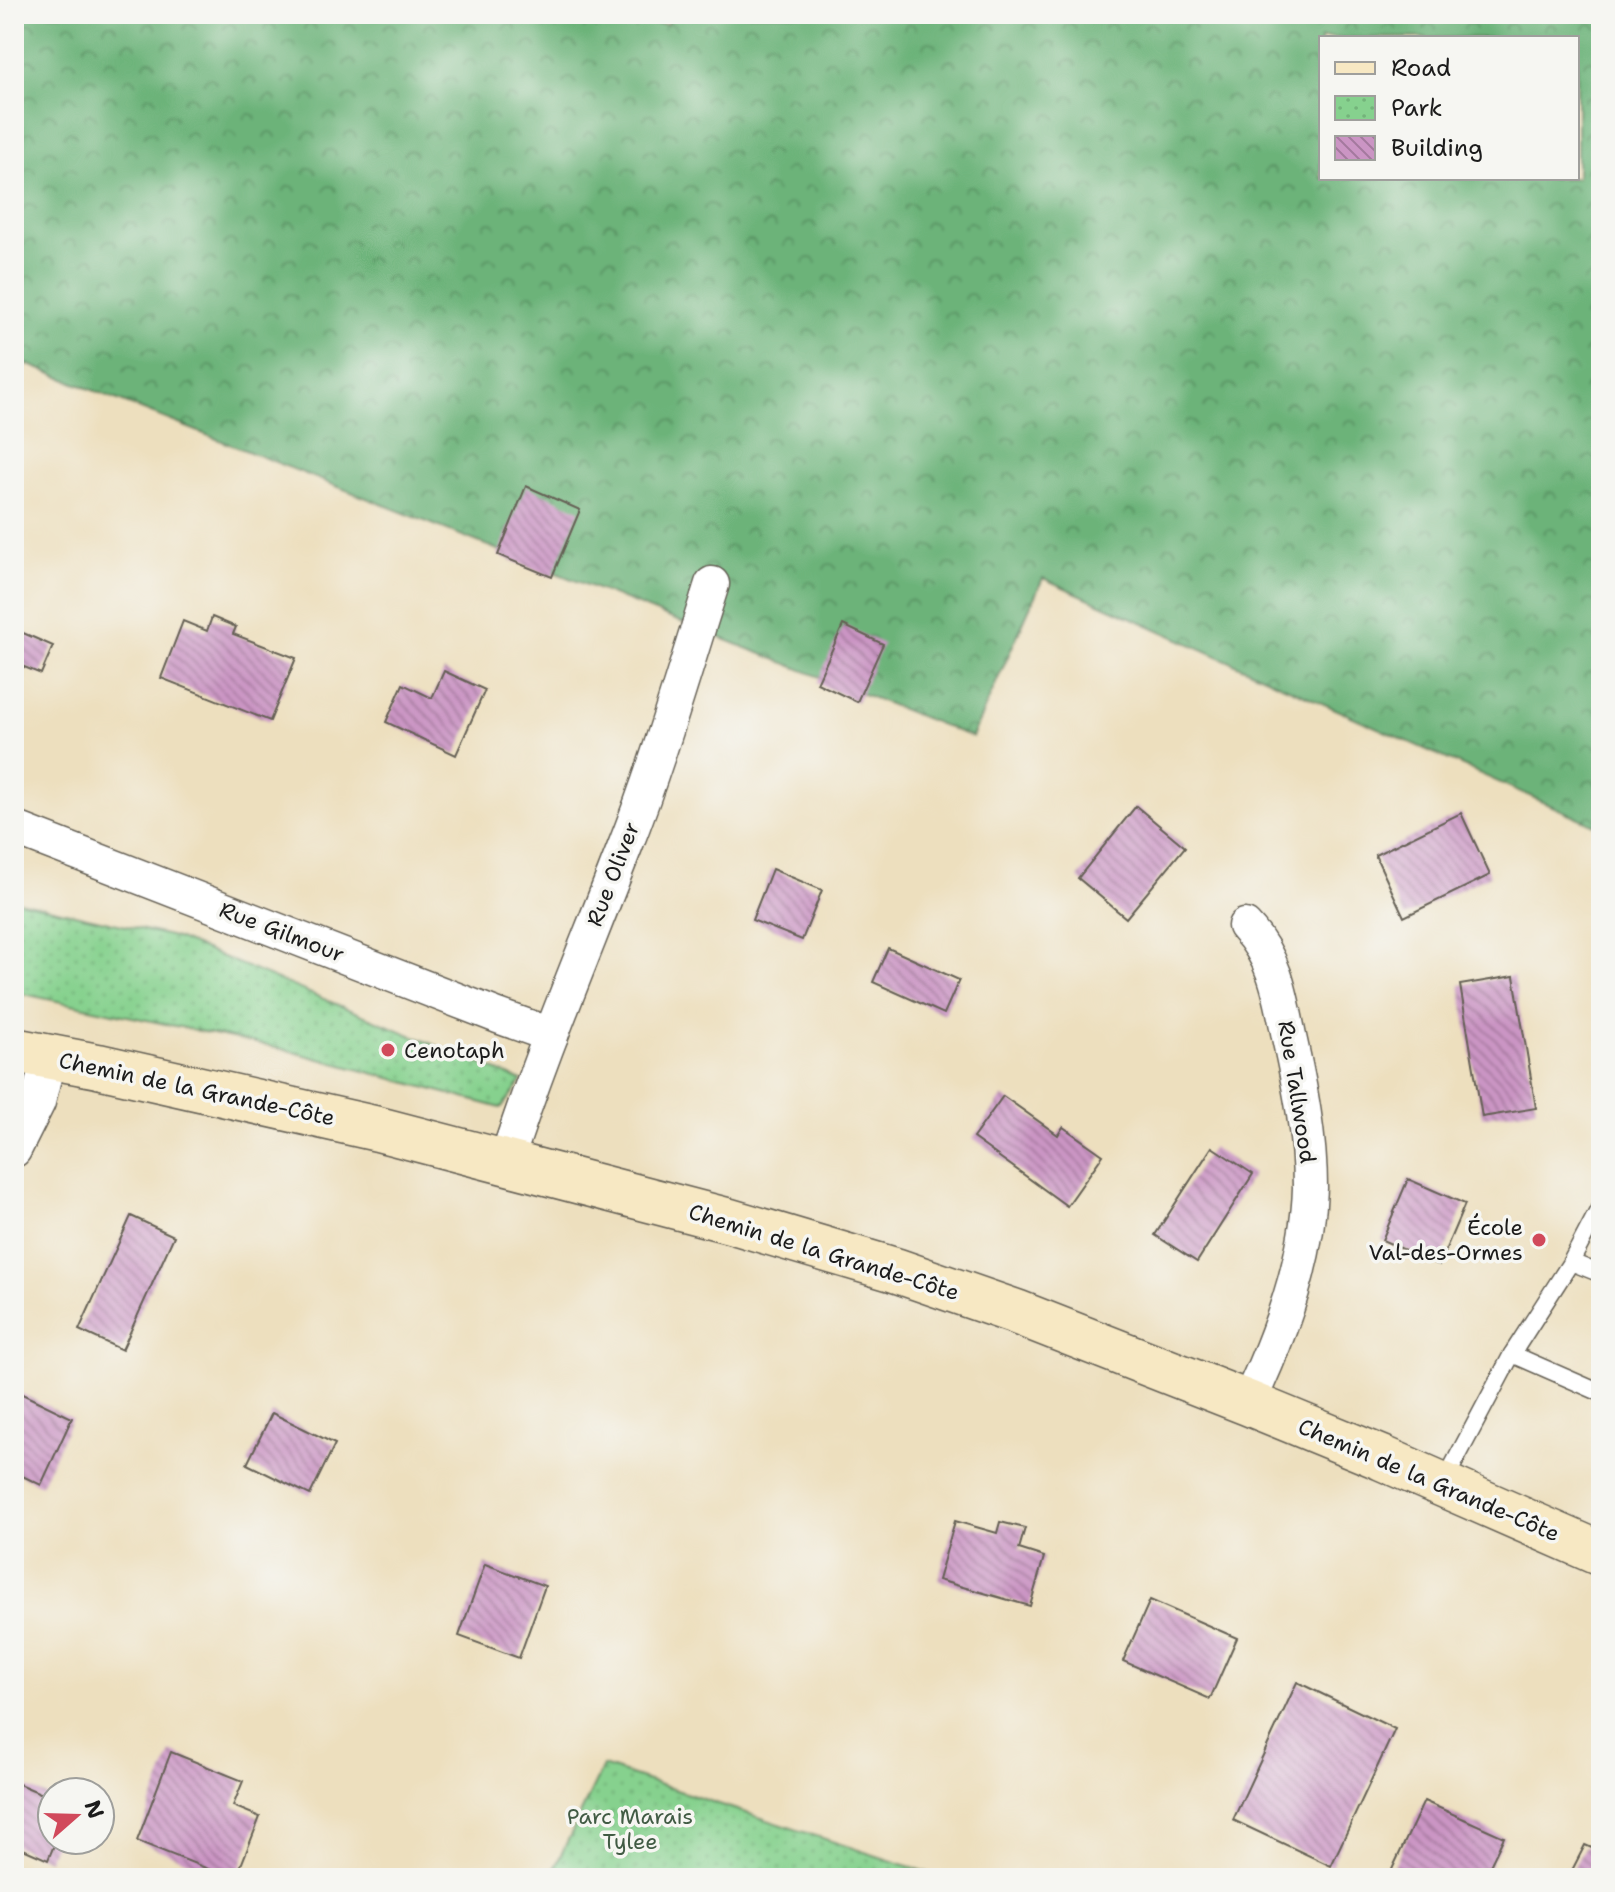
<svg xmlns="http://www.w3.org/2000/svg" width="1615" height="1892" font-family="'Shantell Sans',sans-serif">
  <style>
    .forest { fill: url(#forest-crowns); stroke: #44684a; stroke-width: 2; fill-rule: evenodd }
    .park { fill: url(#park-dots); stroke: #517655; stroke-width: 2 }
    .building { fill: url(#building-back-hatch) }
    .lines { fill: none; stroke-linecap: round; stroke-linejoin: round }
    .lane-casing { stroke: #656055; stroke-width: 19 }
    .street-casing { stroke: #656055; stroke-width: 37 }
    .secondary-casing { stroke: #656055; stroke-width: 47 }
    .lane { stroke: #fff; stroke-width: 16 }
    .street { stroke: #fff; stroke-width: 34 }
    .secondary { stroke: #f7e8c3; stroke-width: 44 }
    .poi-dot { fill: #d1495b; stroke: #f6f6f2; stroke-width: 3 }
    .labels { text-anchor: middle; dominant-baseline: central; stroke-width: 7; stroke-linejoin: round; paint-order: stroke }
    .street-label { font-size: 22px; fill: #1c1c1c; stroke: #f6f6f2 }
    .poi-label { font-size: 22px; fill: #1c1c1c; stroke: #f6f6f2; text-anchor: start }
    .park-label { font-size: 22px; fill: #415b44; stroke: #f6f6f2 }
  </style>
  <defs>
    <pattern id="forest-crowns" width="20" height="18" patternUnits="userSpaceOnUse" patternTransform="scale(2)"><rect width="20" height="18" fill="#6cb379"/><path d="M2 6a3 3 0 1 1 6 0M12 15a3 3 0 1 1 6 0" fill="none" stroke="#589162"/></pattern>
    <pattern id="park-dots" width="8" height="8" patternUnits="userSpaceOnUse" patternTransform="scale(2)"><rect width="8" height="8" fill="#86d18e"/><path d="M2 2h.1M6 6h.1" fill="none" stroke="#73b37a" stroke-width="1.8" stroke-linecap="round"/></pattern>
    <pattern id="building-back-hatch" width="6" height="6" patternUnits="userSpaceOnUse" patternTransform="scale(2)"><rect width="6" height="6" fill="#cb95c4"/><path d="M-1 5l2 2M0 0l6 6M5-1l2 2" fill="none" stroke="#a4799e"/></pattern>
  </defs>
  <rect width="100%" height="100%" fill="#f6f6f2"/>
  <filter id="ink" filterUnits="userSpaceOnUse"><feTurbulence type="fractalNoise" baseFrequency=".0125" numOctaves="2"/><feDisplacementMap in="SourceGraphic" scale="16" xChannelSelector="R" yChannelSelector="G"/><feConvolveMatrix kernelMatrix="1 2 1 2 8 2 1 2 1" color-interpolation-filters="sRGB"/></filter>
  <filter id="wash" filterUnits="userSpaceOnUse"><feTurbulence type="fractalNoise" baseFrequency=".006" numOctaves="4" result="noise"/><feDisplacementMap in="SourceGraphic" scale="32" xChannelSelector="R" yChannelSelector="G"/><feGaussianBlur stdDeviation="1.8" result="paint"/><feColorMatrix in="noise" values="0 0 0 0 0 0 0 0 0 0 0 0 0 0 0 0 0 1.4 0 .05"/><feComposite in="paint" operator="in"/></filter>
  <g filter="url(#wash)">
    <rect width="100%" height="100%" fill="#eddfbe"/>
    <!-- forest -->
    <path class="forest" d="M14 14H438L444 17 666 24 678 14H1601V828L1043 578 972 737 14 359ZM1321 38H1577V178H1321Z"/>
    <!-- park -->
    <g class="park">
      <polygon points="14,900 174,937 522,1081 501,1108 279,1048 14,992"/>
      <polygon points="603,1766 944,1878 550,1878"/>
    </g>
    <g id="blocks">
      <!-- building -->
      <g class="building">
        <polygon points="526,486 580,510 552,577 498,555"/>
        <polygon points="212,617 236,627 233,634 296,658 270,721 161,678 183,621 207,631"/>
        <polygon points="843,625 883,644 857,702 817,683"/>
        <polygon points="14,629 53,646 41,674 22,666 14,684"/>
        <polygon points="444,671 485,690 456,755 386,722 403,684 432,698"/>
        <polygon points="1136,806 1185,847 1126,918 1078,878"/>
        <polygon points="1461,813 1490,875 1404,917 1375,855"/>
        <polygon points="772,869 822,890 802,940 752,920"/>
        <polygon points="888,948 959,980 944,1014 873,982"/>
        <polygon points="1514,976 1536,1108 1482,1117 1460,985"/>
        <polygon points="1003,1096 1058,1135 1063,1127 1103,1155 1067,1206 973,1138"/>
        <polygon points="1212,1147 1253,1174 1197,1262 1155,1235"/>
        <polygon points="1408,1179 1465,1204 1439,1265 1382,1240"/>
        <polygon points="131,1216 174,1236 122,1350 79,1330"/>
        <polygon points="16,1391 72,1418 41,1485 14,1472 14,1396"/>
        <polygon points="272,1413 335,1444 310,1495 247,1464"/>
        <polygon points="955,1521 997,1533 1000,1522 1025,1528 1019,1549 1044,1557 1030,1606 938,1580"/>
        <polygon points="485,1564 545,1586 519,1658 459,1636"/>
        <polygon points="1150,1600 1237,1638 1210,1699 1123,1661"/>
        <polygon points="1297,1682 1395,1729 1331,1866 1233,1820"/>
        <polygon points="171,1752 243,1781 233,1806 260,1817 236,1878 231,1878 137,1841"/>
        <polygon points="14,1782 52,1798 52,1840 56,1840 48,1860 14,1845"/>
        <polygon points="1424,1801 1504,1837 1488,1870 1505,1878 1388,1878"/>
        <polygon points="1585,1845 1601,1852 1601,1878 1568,1878"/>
      </g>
    </g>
  </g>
  <g filter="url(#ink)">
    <use href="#blocks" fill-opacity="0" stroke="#656055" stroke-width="2"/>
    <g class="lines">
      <!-- lane casing -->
      <g class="lane-casing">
        <g id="lane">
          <polyline points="1571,1262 1601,1274"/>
          <polyline points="1512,1354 1601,1393"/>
          <polyline points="1444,1482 1512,1354 1571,1262 1601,1205"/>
        </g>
      </g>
      <!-- street casing -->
      <g class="street-casing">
        <g id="street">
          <polyline points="14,828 498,1016 551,1035"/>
          <path d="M1245 926C1275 957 1281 996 1289 1037 1300 1087 1310 1136 1310 1188 1308 1260 1279 1338 1248 1403"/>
          <polyline points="14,1150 38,1102 49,1056"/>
          <path d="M506 1162C540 1056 584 953 624 849 658 763 684 672 712 584"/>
        </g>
      </g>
      <!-- secondary casing -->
      <g class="secondary-casing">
        <polyline id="secondary" points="14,1050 98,1066 378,1129 730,1221 895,1270 1016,1312 1248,1403 1382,1458 1601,1554"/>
      </g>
      <!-- lane -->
      <use href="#lane" class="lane"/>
      <!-- street -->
      <use href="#street" class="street"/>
      <!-- secondary -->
      <use href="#secondary" class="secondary"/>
    </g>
  </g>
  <!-- markers -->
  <g class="poi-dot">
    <circle cx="388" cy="1050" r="8"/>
    <circle cx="1539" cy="1240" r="8"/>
  </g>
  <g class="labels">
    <!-- street labels -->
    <g class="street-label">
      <text transform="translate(613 874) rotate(-69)">Rue Oliver</text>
      <text transform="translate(282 932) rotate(21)">Rue Gilmour</text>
      <text transform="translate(197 1089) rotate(12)">Chemin de la Grande-Côte</text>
      <text transform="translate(1297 1092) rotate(81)">Rue Tallwood</text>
      <text transform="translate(824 1252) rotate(17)">Chemin de la Grande-Côte</text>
      <text transform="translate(1429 1480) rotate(23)">Chemin de la Grande-Côte</text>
    </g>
    <!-- poi labels -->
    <g class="poi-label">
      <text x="404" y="1050">Cenotaph</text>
      <text x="1523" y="1227" text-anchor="end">École<tspan x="1523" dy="25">Val-des-Ormes</tspan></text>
    </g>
    <!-- park labels -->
    <g class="park-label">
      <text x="630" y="1816">Parc Marais<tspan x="630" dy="25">Tylee</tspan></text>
    </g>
  </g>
  <!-- margin -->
  <rect width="1615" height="1892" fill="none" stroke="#f6f6f2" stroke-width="48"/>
  <!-- legend -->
  <rect x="1319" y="36" width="260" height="144" fill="#f6f6f2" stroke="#9f9f9c" stroke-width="2"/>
  <rect x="1335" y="62" width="40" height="12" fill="#f7e8c3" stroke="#9f9f9c" stroke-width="2"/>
  <text x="1391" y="76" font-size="24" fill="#1c1c1c">Road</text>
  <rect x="1335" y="96" width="40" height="24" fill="url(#park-dots)" stroke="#9f9f9c" stroke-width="2"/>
  <text x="1391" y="116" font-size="24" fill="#1c1c1c">Park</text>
  <rect x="1335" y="136" width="40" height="24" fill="url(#building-back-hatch)" stroke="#9f9f9c" stroke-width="2"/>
  <text x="1391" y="156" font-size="24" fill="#1c1c1c">Building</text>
  <!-- north arrow -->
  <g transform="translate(76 1816) rotate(70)"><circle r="38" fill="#f6f6f2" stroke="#9f9f9c" stroke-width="2"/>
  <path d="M0-6L14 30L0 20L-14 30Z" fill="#d1495b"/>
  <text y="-12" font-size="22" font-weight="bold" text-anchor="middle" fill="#1c1c1c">N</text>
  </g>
</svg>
